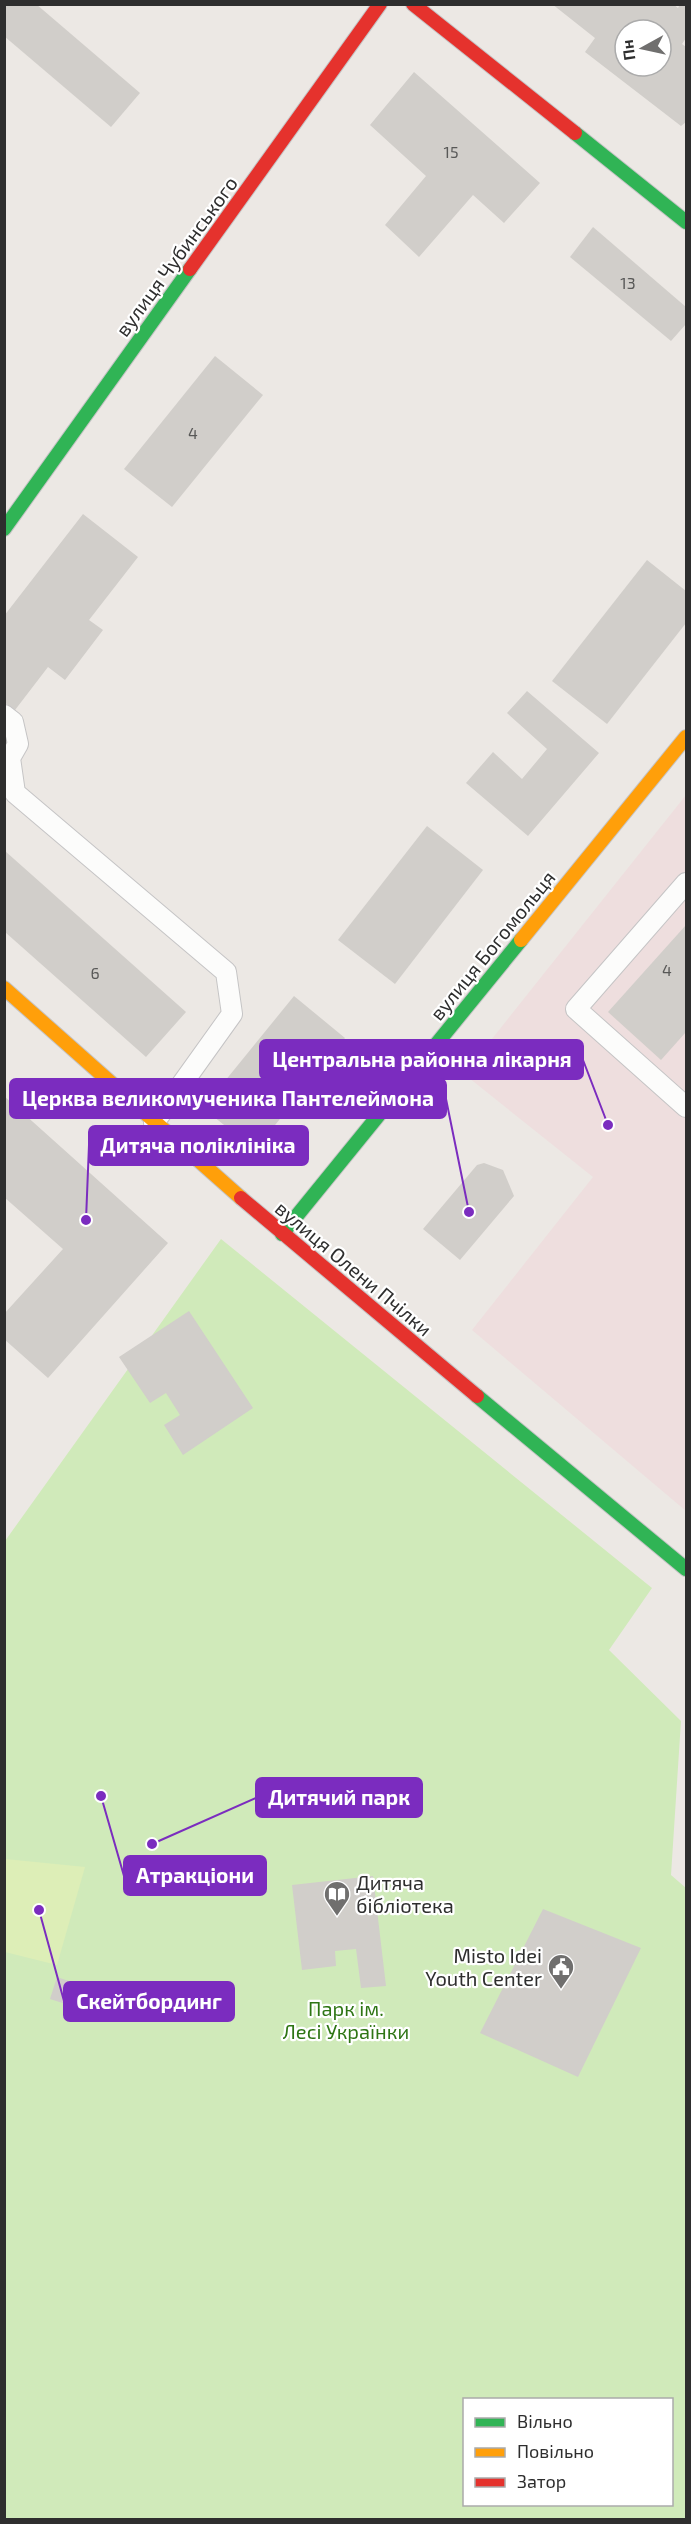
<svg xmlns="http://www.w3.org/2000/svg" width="691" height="2524" font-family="'Exo 2',sans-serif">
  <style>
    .medical { fill: #eedede }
    .green { fill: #d0eaba; fill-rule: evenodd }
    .pitch { fill: #ddeeb7 }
    .building { fill: #d1ceca; fill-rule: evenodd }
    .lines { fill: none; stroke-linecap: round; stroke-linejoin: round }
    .lane-casing { stroke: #c5c4c5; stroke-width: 22 }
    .fast-casing { stroke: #c5c4c5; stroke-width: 16 }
    .slow-casing { stroke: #c5c4c5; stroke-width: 16 }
    .jam-casing { stroke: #c5c4c5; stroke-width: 16 }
    .lane { stroke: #fcfcfb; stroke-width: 20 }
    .fast { stroke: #30b455; stroke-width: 14 }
    .slow { stroke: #ff9f0a; stroke-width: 14 }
    .jam { stroke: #e5322d; stroke-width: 14 }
    .labels { text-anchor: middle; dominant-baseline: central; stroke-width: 4.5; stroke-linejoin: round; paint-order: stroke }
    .number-label { font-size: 16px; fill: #585857 }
    .street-label { font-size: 20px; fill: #2e2e2e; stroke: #fff }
    .poi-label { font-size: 20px; fill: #2e2e2e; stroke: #fff; text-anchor: start }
    .park-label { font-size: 20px; fill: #2e7514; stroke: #fff }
    .leader { fill: none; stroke: #7b2cbf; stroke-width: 2 }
    .callout-dot { fill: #7b2cbf; stroke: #fff; stroke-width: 2 }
    .callout { fill: #7b2cbf; stroke: #7b2cbf; stroke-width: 2 }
    .callout-label { font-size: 21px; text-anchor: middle; font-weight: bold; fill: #fff }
  </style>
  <rect width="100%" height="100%" fill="#ece8e4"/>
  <!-- medical -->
  <polygon class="medical" points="686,795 686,1511 472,1330 593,1177 464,1074"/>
  <!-- green -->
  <path class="green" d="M221 1239 652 1588 609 1650 681 1721 671 1875 686 1888V2519H5V1541ZM464 2400H672V2504H464Z"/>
  <!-- pitch -->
  <polygon class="pitch" points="5,1859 85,1867 57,1965 5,1952"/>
  <!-- building -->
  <g class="building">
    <polygon points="4,4 36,4 140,93 111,127 4,36"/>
    <path d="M552 4H673L678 8 680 4H686V38L682 44 686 47V122L681 126 585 52 595 38ZM625 30H661V66H625Z"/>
    <polygon points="414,72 540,183 504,223 473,195 419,257 385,225 426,176 370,125"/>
    <polygon points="593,227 686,307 686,324 671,341 570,257"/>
    <polygon points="215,356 263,395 172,507 124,469"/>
    <polygon points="83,514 138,557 89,620 103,630 65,680 48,667 15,710 4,702 4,616"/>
    <polygon points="647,560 686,591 686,623 607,724 552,681"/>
    <polygon points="527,691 599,753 528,836 466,783 493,752 522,779 547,749 507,713"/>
    <polygon points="427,826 483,870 395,984 338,940"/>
    <polygon points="5,851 186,1012 146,1057 5,932"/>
    <polygon points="686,925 686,1032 661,1060 608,1012"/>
    <polygon points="294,996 345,1038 255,1150 203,1108"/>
    <polygon points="4,1096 168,1243 48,1378 4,1339 4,1314 63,1249 4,1197"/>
    <polygon points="484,1163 503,1170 514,1196 460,1260 423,1229 477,1165"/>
    <polygon points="189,1311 253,1408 183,1455 164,1425 180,1415 166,1393 150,1403 119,1357"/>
    <polygon points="373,1876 386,1986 361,1988 356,1949 335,1951 336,1966 302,1970 292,1885"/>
    <polygon points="543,1909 641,1948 578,2077 480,2033"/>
    <polygon points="57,1977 110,1995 103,2016 50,1999"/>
  </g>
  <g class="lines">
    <!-- lane casing -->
    <g class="lane-casing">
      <g id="lane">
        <polyline points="4,715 13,722 18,744 10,758 15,793 226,972 232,1014 154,1123"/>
        <polyline points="686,883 576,1009 686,1107"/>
      </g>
    </g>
    <!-- fast casing -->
    <g class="fast-casing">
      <g id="fast">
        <polyline points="575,133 686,222"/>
        <polyline points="4,529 190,269"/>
        <polyline points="282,1234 521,940"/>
        <polyline points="477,1396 686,1569"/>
      </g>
    </g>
    <!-- slow casing -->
    <g class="slow-casing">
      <g id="slow">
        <polyline points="521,940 686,737"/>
        <polyline points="4,988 241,1198"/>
      </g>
    </g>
    <!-- jam casing -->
    <g class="jam-casing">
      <g id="jam">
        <polyline points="413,4 575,133"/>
        <polyline points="190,269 380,4"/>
        <polyline points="241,1198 477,1396"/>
      </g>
    </g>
    <!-- lane -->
    <use href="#lane" class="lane"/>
    <!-- fast -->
    <use href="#fast" class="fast"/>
    <!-- slow -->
    <use href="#slow" class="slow"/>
    <!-- jam -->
    <use href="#jam" class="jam"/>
  </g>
  <!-- icons -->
  <defs>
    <g id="library-pin" transform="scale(1.35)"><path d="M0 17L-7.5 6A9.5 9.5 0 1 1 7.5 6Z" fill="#706f6e" stroke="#fff"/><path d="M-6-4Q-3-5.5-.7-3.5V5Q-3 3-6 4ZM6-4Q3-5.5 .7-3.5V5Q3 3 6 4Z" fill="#fff"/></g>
    <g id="civic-pin" transform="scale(1.35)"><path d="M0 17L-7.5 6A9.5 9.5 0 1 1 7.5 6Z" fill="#706f6e" stroke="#fff"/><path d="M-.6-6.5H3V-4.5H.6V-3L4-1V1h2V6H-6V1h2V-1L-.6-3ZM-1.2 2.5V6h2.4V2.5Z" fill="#fff"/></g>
  </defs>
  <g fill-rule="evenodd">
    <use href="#library-pin" x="337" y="1894"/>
    <use href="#civic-pin" x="561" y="1967"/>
  </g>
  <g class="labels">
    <!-- number labels -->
    <g class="number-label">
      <text x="451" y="151">15</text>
      <text x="628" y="282">13</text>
      <text x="193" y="432">4</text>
      <text x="667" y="969">4</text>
      <text x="95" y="972">6</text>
    </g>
    <!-- street labels -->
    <g class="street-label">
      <text transform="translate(176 256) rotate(-54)">вулиця Чубинського</text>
      <text transform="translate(492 945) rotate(-51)">вулиця Богомольця</text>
      <text transform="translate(354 1268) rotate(40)">вулиця Олени Пчілки</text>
    </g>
    <!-- poi labels -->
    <g class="poi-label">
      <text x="356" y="1882">Дитяча<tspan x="356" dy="23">бібліотека</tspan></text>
      <text x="542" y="1955" text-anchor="end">Misto Idei<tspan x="542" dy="23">Youth Center</tspan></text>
    </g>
    <!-- park labels -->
    <g class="park-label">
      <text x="346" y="2008">Парк ім.<tspan x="346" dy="23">Лесі Українки</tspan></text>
    </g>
  </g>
  <!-- callouts -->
  <path class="leader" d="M608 1125L583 1060M469 1212L446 1099M86 1220L89 1145M152 1844L256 1798M101 1796L124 1876M39 1910L64 2001"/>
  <g class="callout-dot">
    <circle cx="608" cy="1125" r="6"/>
    <circle cx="469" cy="1212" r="6"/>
    <circle cx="86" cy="1220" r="6"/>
    <circle cx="152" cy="1844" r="6"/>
    <circle cx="101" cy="1796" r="6"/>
    <circle cx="39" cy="1910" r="6"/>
  </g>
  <g class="callout">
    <rect x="260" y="1040" width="323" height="39" rx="6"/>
    <rect x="10" y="1079" width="436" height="39" rx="6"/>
    <rect x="89" y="1126" width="219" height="39" rx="6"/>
    <rect x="256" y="1778" width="166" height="39" rx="6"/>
    <rect x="124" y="1856" width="142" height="39" rx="6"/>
    <rect x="64" y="1982" width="170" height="39" rx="6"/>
  </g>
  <g class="callout-label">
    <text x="422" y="1067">Центральна районна лікарня</text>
    <text x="228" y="1106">Церква великомученика Пантелеймона</text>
    <text x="198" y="1153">Дитяча поліклініка</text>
    <text x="339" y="1805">Дитячий парк</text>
    <text x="195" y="1883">Атракціони</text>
    <text x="149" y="2009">Скейтбординг</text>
  </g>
  <!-- border -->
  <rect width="691" height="2524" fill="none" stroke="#2e2e2e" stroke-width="12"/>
  <!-- legend -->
  <rect x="463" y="2398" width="210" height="108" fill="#ffffff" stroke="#ababab" stroke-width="1.5"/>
  <rect x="475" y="2418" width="30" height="9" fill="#30b455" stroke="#ababab" stroke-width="1.5"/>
  <text x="517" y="2428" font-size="18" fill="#2e2e2e">Вільно</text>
  <rect x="475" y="2448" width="30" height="9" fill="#ff9f0a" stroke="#ababab" stroke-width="1.5"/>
  <text x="517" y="2458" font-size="18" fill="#2e2e2e">Повільно</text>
  <rect x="475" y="2478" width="30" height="9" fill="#e5322d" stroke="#ababab" stroke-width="1.5"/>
  <text x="517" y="2488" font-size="18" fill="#2e2e2e">Затор</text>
  <!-- north arrow -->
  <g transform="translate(643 48) rotate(262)"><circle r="28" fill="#ffffff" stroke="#ababab" stroke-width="1.5"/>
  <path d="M0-4.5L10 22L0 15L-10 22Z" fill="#706f6e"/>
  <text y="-9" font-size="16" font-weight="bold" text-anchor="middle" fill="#2e2e2e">Пн</text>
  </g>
</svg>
